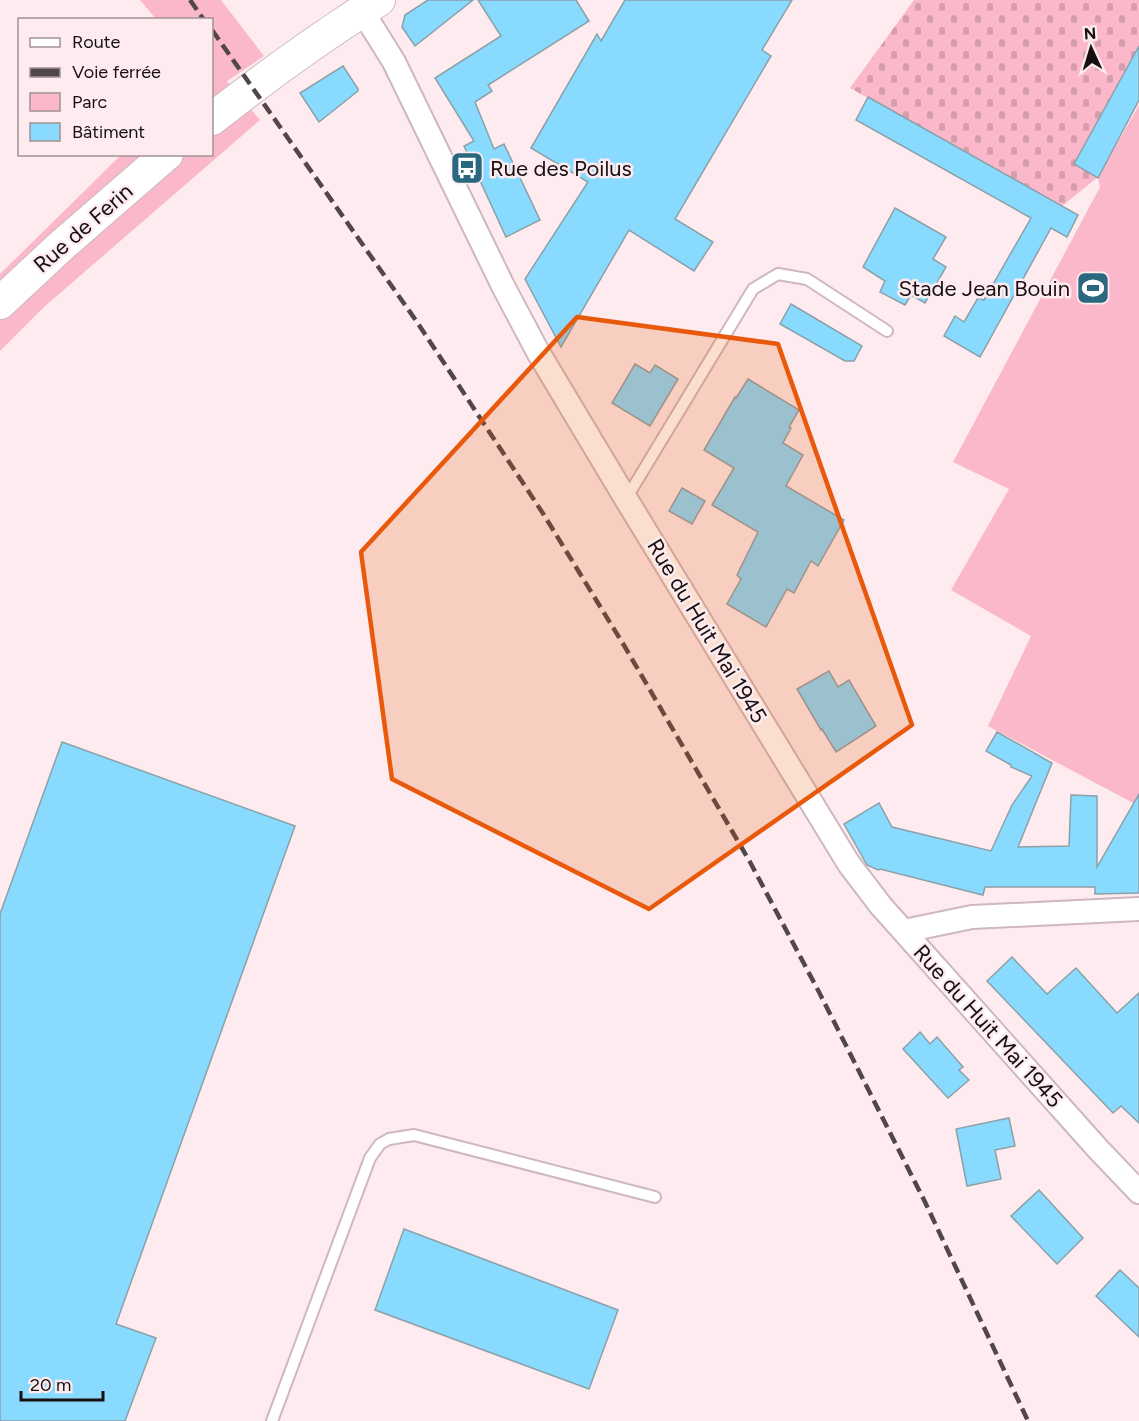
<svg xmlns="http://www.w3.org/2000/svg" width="1139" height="1421" font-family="Figtree,sans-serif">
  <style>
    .green { fill: #fbb8ca }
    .cemetery { fill: url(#cemetery-stones) }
    .building { fill: #88dbfe; stroke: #8ca0a9; stroke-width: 1.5 }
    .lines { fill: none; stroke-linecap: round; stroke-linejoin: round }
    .lane-casing { stroke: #ceb8bd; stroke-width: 14 }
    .street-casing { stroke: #ceb8bd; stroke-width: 26 }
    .secondary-casing { stroke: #ceb8bd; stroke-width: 34 }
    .lane { stroke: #fff; stroke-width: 10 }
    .street { stroke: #fff; stroke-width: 22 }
    .secondary { stroke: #fff; stroke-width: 32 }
    .rail { stroke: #514749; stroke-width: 4.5; stroke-dasharray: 12 6; stroke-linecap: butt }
    .marked { fill: #e8590c; fill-opacity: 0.2; stroke: #e8590c; stroke-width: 4.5; stroke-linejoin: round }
    .labels { text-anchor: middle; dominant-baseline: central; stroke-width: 5; stroke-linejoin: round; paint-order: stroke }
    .poi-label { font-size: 22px; fill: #170f11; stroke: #fdebef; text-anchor: start }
    .street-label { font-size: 22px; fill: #170f11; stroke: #fdebef }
  </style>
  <defs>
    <pattern id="cemetery-stones" width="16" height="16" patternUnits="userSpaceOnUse" patternTransform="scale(1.5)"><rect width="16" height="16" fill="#fbb8ca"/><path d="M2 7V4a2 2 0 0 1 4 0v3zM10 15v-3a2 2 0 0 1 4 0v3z" fill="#d69dac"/></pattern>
  </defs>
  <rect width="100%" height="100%" fill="#fdebef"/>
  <!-- green -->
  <g class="green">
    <polygon points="140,0 221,0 264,56 227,81 260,120 44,307 0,351 0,274 121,155 212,154 212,20 156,19"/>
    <polygon points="1139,105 1139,806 988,726 1031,636 951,590 1009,489 953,462 1100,187 1098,177"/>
  </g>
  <!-- cemetery -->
  <polygon class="cemetery" points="914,0 1139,0 1139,102 1098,177 1062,206 850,88"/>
  <!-- building -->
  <g class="building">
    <polygon points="428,0 473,0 415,46 402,27 405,15"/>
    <polygon points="478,0 576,0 589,21 488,85 492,91 475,102 494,149 504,144 540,220 506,237 464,146 474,141 435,78 501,36"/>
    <polygon points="625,0 792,0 762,50 771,56 675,219 713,242 694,271 629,230 561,347 525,279 588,182 531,148 597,34 601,41"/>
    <polygon points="1139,46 1139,100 1098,178 1074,164"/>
    <polygon points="343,66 358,89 358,91 319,122 300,93"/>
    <polygon points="868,97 1078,215 1067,237 1051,228 980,357 944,336 955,316 964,322 978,298 984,300 1031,218 856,120"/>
    <polygon points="895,208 946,237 933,259 946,267 925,303 911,295 905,305 880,292 885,281 863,267"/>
    <polygon points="791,304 862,346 854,361 845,361 780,324"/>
    <polygon points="635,364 650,373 655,365 678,379 650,426 612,403"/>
    <polygon points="748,379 799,410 789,427 791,428 783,443 803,455 786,486 844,520 818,566 811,561 794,593 787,589 766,627 727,604 741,579 737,575 758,532 712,505 734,468 704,450 735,397 736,398"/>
    <polygon points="682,488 705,501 692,524 669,511"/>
    <polygon points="829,671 838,687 849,680 876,726 836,752 822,729 821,730 797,689"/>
    <polygon points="997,732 1052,763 1018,847 1069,846 1071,795 1097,796 1097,867 1139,794 1139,893 1095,894 1095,887 985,887 983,895 880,869 878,870 867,865 844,824 879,803 892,827 991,851 1012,805 1032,776 1011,767 1011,765 986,751"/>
    <polygon points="62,742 295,826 116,1324 156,1338 125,1421 0,1421 0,914"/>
    <polygon points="1012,957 1047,994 1076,968 1117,1013 1139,993 1139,1123 1121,1106 1113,1113 987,981"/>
    <polygon points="920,1032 930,1044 937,1037 963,1067 959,1070 969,1080 948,1098 903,1049"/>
    <polygon points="1009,1118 1015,1146 995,1150 1001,1179 967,1186 956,1129"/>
    <polygon points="1039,1190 1083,1238 1057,1264 1011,1216"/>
    <polygon points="404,1229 618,1310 589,1389 375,1310"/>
    <polygon points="1120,1270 1139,1288 1139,1337 1096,1296"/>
  </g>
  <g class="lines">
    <!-- lane casing -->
    <g class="lane-casing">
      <g id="lane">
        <polyline points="626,499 753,289 778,274 807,279 887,331"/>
        <polyline points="272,1421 370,1158 380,1144 389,1139 414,1135 655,1197"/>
      </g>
    </g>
    <!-- street casing -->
    <g class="street-casing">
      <g id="street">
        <polyline points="362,11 376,33 394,62 503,286 538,352 626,499 849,864 881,906 1098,1149 1139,1192"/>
        <polyline points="904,931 972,917 1139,909"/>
      </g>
    </g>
    <!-- secondary casing -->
    <g class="secondary-casing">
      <g id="secondary">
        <path d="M212 119C265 77 321 37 379 0"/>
        <polyline points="0,303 61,246 167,154"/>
      </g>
    </g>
    <!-- lane -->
    <use href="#lane" class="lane"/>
    <!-- street -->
    <use href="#street" class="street"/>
    <!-- secondary -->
    <use href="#secondary" class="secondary"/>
    <!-- rail -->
    <g class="rail">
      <polyline points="190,0 204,20"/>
      <polyline points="212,30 417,322 544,515 625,647 750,862 819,992 925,1202 1028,1421"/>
    </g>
  </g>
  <!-- marked area -->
  <path class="marked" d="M577 317 778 344 912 725 649 909 392 779 361 552Z"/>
  <!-- icons -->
  <defs>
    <g id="bus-square" transform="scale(1.725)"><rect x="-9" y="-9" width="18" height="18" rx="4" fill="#2b677f" stroke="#fdebef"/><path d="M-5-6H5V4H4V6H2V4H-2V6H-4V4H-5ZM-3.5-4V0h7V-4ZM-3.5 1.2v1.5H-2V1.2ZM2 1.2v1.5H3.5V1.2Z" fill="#fff"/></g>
    <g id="stadium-square" transform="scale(1.725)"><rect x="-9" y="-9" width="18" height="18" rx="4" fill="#2b677f" stroke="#fdebef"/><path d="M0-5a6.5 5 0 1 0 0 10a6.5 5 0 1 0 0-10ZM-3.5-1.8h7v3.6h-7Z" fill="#fff"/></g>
  </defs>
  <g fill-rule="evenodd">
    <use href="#bus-square" x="467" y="168"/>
    <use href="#stadium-square" x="1093" y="288"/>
  </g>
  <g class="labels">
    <!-- poi labels -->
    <g class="poi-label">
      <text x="490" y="168">Rue des Poilus</text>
      <text x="1070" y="288" text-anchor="end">Stade Jean Bouin</text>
    </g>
    <!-- street labels -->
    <g class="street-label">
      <text transform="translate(83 228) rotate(-41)">Rue de Ferin</text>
      <text transform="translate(707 631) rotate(59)">Rue du Huit Mai 1945</text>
      <text transform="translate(988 1026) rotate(48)">Rue du Huit Mai 1945</text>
    </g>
  </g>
  <!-- legend -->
  <rect x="18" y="18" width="195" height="138" fill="#fdebef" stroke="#a19396" stroke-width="1.5"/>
  <rect x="30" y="38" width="30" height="9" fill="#ffffff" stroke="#a19396" stroke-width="1.5"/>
  <text x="72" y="48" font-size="18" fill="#170f11">Route</text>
  <rect x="30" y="68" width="30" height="9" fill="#514749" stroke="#a19396" stroke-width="1.5"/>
  <text x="72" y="78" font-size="18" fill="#170f11">Voie ferrée</text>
  <rect x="30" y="93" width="30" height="18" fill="#fbb8ca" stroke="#a19396" stroke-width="1.5"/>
  <text x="72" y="108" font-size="18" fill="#170f11">Parc</text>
  <rect x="30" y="123" width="30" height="18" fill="#88dbfe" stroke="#a19396" stroke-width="1.5"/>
  <text x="72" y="138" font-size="18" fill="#170f11">Bâtiment</text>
  <!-- north arrow -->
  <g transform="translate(1091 48) rotate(356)" stroke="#fdebef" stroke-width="4.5" paint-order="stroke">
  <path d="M0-4.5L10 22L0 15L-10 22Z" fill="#170f11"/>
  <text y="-9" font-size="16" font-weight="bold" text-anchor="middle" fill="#170f11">N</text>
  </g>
  <!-- scale -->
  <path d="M21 1391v9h82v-9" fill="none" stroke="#170f11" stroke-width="3"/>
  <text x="30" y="1391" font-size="18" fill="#170f11" stroke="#fdebef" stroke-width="4.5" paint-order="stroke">20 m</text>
</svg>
